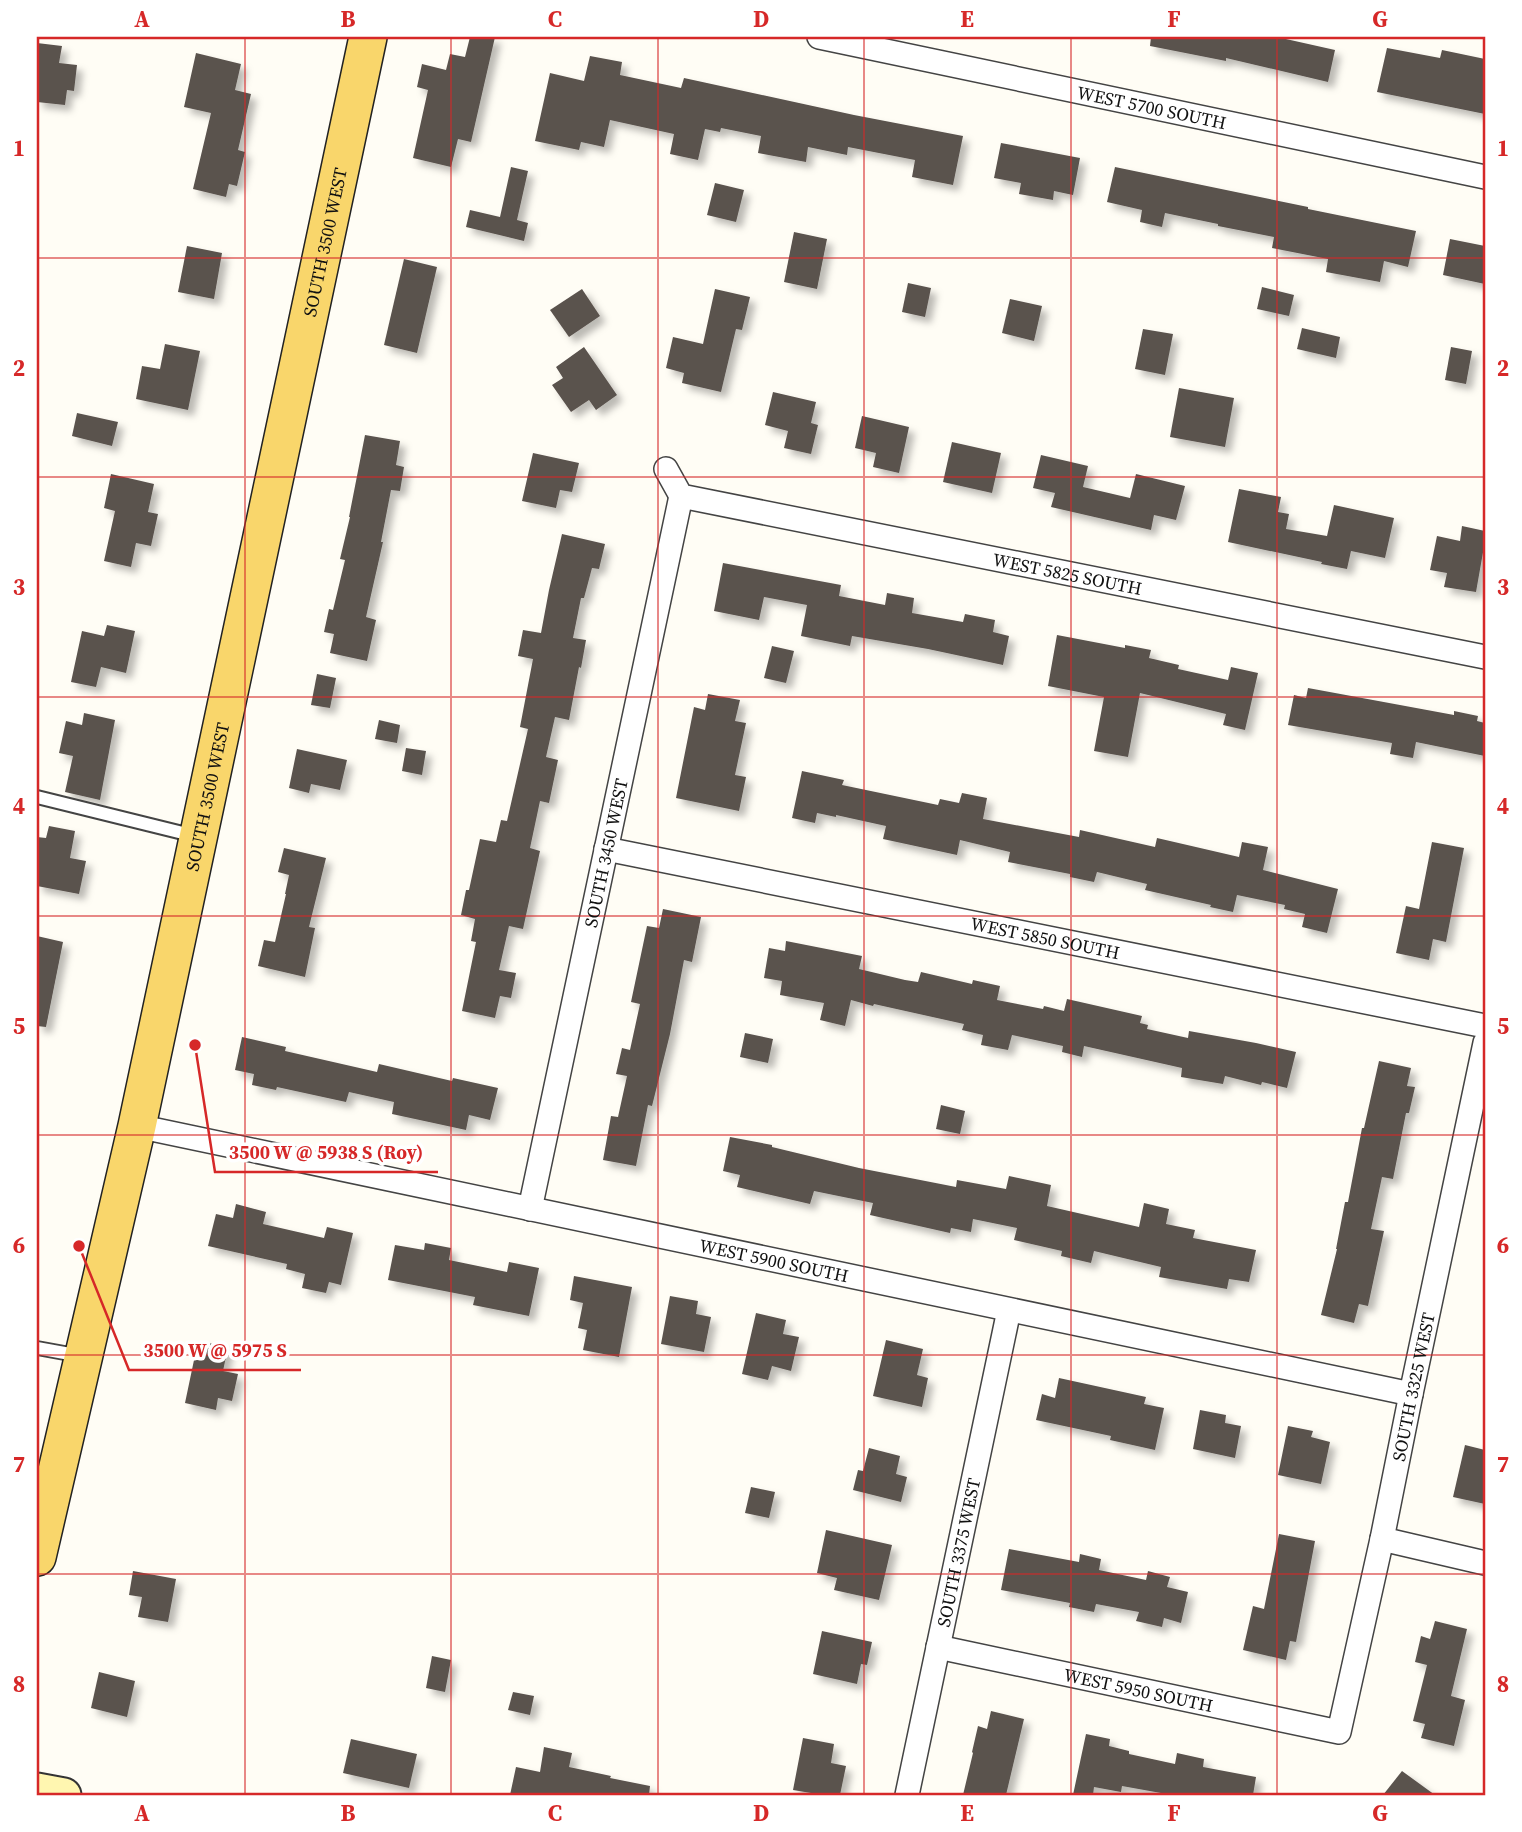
<svg xmlns="http://www.w3.org/2000/svg" width="1522" height="1832" font-family="'Source Serif 4',serif">
  <style>
    .building { fill: #5a524d; filter: url(#shadow) }
    .lines { fill: none; stroke-linecap: round; stroke-linejoin: round }
    .lane-casing { stroke: #444; stroke-width: 16 }
    .street-casing { stroke: #444; stroke-width: 26 }
    .secondary-casing { stroke: #333; stroke-width: 37 }
    .primary-casing { stroke: #222; stroke-width: 40 }
    .lane { stroke: #fff; stroke-width: 12 }
    .street { stroke: #fff; stroke-width: 23 }
    .secondary { stroke: #fff6b0; stroke-width: 33 }
    .primary { stroke: #f9d66b; stroke-width: 37 }
    .grid { fill: none; stroke: #d62828; stroke-width: 2; stroke-opacity: 0.55 }
    .labels { text-anchor: middle; dominant-baseline: central; stroke-width: 7; stroke-linejoin: round; paint-order: stroke }
    .street-label { font-size: 18px; fill: #111; stroke: #fff }
    .leader { fill: none; stroke: #d62828; stroke-width: 2.5 }
    .callout-dot { fill: #d62828; stroke: #fff; stroke-width: 2.5 }
    .callout-label { font-size: 19px; text-anchor: middle; font-weight: bold; fill: #d62828; stroke: #fff; stroke-width: 7; stroke-linejoin: round; paint-order: stroke }
    .neatline { fill: none; stroke: #d62828; stroke-width: 2.5 }
    .grid-label { font-size: 23px; text-anchor: middle; font-weight: bold; fill: #d62828 }
  </style>
  <defs>
    <filter id="shadow"><feDropShadow dx="6" dy="6" stdDeviation="3.5" flood-color="#0004"/></filter>
  </defs>
  <rect width="100%" height="100%" fill="#fffdf5"/>
  <!-- building -->
  <g class="building">
    <polygon points="470,37 495,37 471,142 458,139 451,167 413,158 428,90 417,87 422,64 446,70 450,54 465,57"/>
    <polygon points="1151,37 1277,37 1335,50 1328,82 1226,58 1226,61 1150,46"/>
    <polygon points="37,43 62,46 59,63 77,65 74,91 67,90 65,105 37,102"/>
    <polygon points="1387,48 1440,58 1442,50 1485,59 1485,114 1377,92"/>
    <polygon points="196,53 241,64 235,90 251,94 238,150 245,152 237,186 229,184 226,197 193,189 211,113 184,107"/>
    <polygon points="590,56 622,62 620,75 681,88 684,78 854,115 963,136 953,185 912,177 915,160 848,147 847,155 808,147 806,162 758,153 761,136 721,128 720,132 705,129 698,160 670,154 674,134 610,120 604,147 581,142 579,150 535,141 550,73 584,81"/>
    <polygon points="1001,143 1080,158 1073,195 1054,191 1053,200 1019,194 1021,183 994,178"/>
    <polygon points="511,167 528,171 517,220 528,223 524,241 466,227 470,210 500,217"/>
    <polygon points="1115,167 1308,207 1308,209 1416,231 1408,267 1384,261 1380,282 1326,272 1328,259 1272,248 1274,237 1218,226 1218,224 1165,213 1162,227 1140,222 1142,210 1107,202"/>
    <polygon points="715,183 744,190 736,222 707,215"/>
    <polygon points="794,232 827,239 817,289 784,282"/>
    <polygon points="1450,239 1485,246 1485,284 1443,275"/>
    <polygon points="187,246 222,253 214,299 178,292"/>
    <polygon points="404,259 437,267 417,353 384,345"/>
    <polygon points="908,283 931,288 925,317 902,312"/>
    <polygon points="1262,287 1294,295 1289,316 1257,309"/>
    <polygon points="582,289 600,316 569,337 550,310"/>
    <polygon points="715,289 750,297 742,330 736,329 721,392 682,383 684,373 666,368 673,337 703,344"/>
    <polygon points="1010,299 1042,306 1034,341 1002,333"/>
    <polygon points="1302,328 1340,337 1336,358 1297,349"/>
    <polygon points="1143,329 1173,334 1165,375 1135,369"/>
    <polygon points="165,344 200,351 188,410 136,399 142,366 160,369"/>
    <polygon points="584,347 617,395 596,410 589,400 571,412 552,385 563,378 556,367"/>
    <polygon points="1451,347 1472,351 1466,384 1445,380"/>
    <polygon points="1179,388 1234,398 1225,447 1170,437"/>
    <polygon points="773,392 816,402 811,423 818,425 811,454 784,448 788,431 765,425"/>
    <polygon points="77,413 118,422 112,446 72,436"/>
    <polygon points="862,416 909,427 899,473 873,467 876,453 855,448"/>
    <polygon points="365,435 400,441 396,465 404,467 400,491 391,490 381,542 383,542 366,617 376,620 367,661 330,653 334,634 324,632 329,609 333,610 345,560 340,559 350,517 349,517"/>
    <polygon points="952,442 1001,453 992,493 943,482"/>
    <polygon points="533,453 579,463 572,492 560,490 556,508 522,501"/>
    <polygon points="1041,455 1088,466 1083,487 1130,498 1136,474 1185,486 1176,520 1154,515 1151,530 1051,507 1055,493 1033,488"/>
    <polygon points="111,474 154,484 148,512 158,514 151,546 136,543 131,567 104,561 115,511 104,508"/>
    <polygon points="1239,489 1281,497 1278,512 1289,514 1286,529 1327,536 1334,505 1394,518 1385,558 1351,551 1347,569 1321,564 1322,562 1228,542"/>
    <polygon points="1462,526 1485,531 1485,541 1476,592 1444,587 1447,573 1430,570 1437,536 1460,541"/>
    <polygon points="562,534 605,544 599,569 592,568 584,598 581,598 573,638 586,640 581,668 579,667 569,720 555,717 546,757 558,760 549,803 540,801 530,848 540,851 523,929 509,926 499,970 516,973 511,998 500,996 495,1018 462,1011 476,942 471,941 475,919 461,915 466,890 469,890 480,839 496,842 501,820 507,821 528,729 520,727 533,659 518,656 523,630 541,633 549,590"/>
    <polygon points="723,563 841,585 839,596 885,605 887,593 914,598 912,613 963,622 965,614 995,620 993,632 1009,636 1003,665 928,649 852,636 850,646 801,636 807,605 764,597 759,620 714,611"/>
    <polygon points="107,625 135,631 126,673 101,667 96,687 71,682 82,631 104,636"/>
    <polygon points="1057,635 1125,648 1125,645 1151,650 1149,658 1179,665 1178,669 1228,680 1231,667 1258,673 1245,730 1223,725 1226,714 1140,693 1128,757 1094,751 1104,697 1048,686"/>
    <polygon points="772,646 794,651 786,683 764,678"/>
    <polygon points="317,674 336,678 330,708 311,705"/>
    <polygon points="1308,688 1454,715 1454,711 1478,716 1477,721 1485,723 1485,756 1416,742 1413,758 1390,754 1392,743 1288,725 1294,695 1306,698"/>
    <polygon points="708,694 740,700 735,721 746,723 735,775 746,777 739,811 676,798 694,707 705,710"/>
    <polygon points="84,713 115,720 100,800 65,792 73,756 59,753 66,721 82,725"/>
    <polygon points="379,720 400,725 397,743 375,739"/>
    <polygon points="406,748 426,751 422,775 402,771"/>
    <polygon points="297,749 347,760 340,790 311,784 309,793 289,788"/>
    <polygon points="802,771 844,780 842,785 938,805 940,799 959,803 962,793 987,798 983,819 1079,837 1080,830 1155,847 1157,838 1239,857 1242,842 1268,847 1263,870 1338,889 1327,933 1302,927 1305,914 1284,909 1285,905 1237,895 1233,912 1210,907 1211,905 1145,890 1147,884 1097,872 1094,882 1070,877 1070,874 1008,862 1010,852 960,840 957,855 883,839 886,826 836,815 836,817 817,813 815,823 792,818"/>
    <polygon points="49,826 75,831 70,858 86,861 79,894 37,886 37,837 46,838"/>
    <polygon points="1432,842 1464,848 1446,942 1433,939 1429,960 1396,953 1406,906 1419,909"/>
    <polygon points="284,848 326,858 309,927 315,928 305,977 258,966 264,940 275,942 286,894 285,894 289,875 278,872"/>
    <polygon points="663,909 701,917 692,962 684,960 670,1034 652,1106 648,1105 636,1166 603,1160 611,1116 618,1117 627,1076 616,1074 622,1048 630,1050 640,1004 631,1002 647,926 659,928"/>
    <polygon points="37,936 63,942 46,1027 37,1026"/>
    <polygon points="786,941 862,956 859,969 905,980 918,982 921,972 972,984 973,980 1000,986 997,1000 1043,1009 1044,1006 1064,1011 1067,999 1142,1016 1140,1023 1148,1025 1147,1029 1188,1038 1189,1031 1256,1043 1296,1052 1287,1088 1262,1082 1261,1085 1225,1076 1223,1084 1181,1077 1182,1068 1084,1046 1082,1057 1062,1052 1063,1046 1012,1035 1008,1050 981,1045 983,1035 962,1030 964,1024 874,1004 873,1006 851,1000 845,1026 820,1020 824,1003 780,995 782,981 764,978 769,948 785,951"/>
    <polygon points="745,1033 773,1039 768,1063 740,1057"/>
    <polygon points="242,1037 286,1047 285,1051 377,1072 379,1064 452,1081 453,1078 498,1088 490,1120 469,1115 466,1130 392,1114 394,1102 349,1092 346,1102 277,1087 276,1090 252,1085 254,1074 235,1070"/>
    <polygon points="1379,1061 1411,1068 1407,1086 1415,1087 1409,1113 1406,1113 1393,1179 1382,1177 1371,1229 1384,1231 1368,1306 1359,1304 1354,1323 1321,1315 1337,1249 1336,1249 1345,1202 1348,1202 1362,1128 1364,1128"/>
    <polygon points="941,1105 965,1111 960,1134 936,1129"/>
    <polygon points="730,1137 772,1145 772,1147 859,1168 956,1187 957,1180 1006,1189 1009,1176 1051,1185 1047,1206 1139,1227 1144,1203 1169,1209 1166,1224 1195,1230 1193,1238 1256,1250 1249,1282 1229,1279 1227,1289 1159,1277 1161,1267 1094,1251 1091,1263 1061,1256 1062,1251 1014,1240 1017,1228 973,1219 971,1232 951,1228 950,1233 870,1215 873,1203 814,1191 810,1204 737,1187 740,1175 723,1171"/>
    <polygon points="236,1204 266,1212 263,1224 324,1238 327,1227 353,1233 341,1285 329,1282 326,1293 302,1288 305,1274 286,1269 287,1264 208,1246 216,1214 233,1218"/>
    <polygon points="425,1243 451,1248 449,1260 507,1272 509,1262 539,1268 529,1316 473,1305 475,1297 388,1280 395,1245 424,1250"/>
    <polygon points="574,1276 632,1287 619,1357 583,1350 587,1330 578,1328 583,1303 570,1300"/>
    <polygon points="670,1296 698,1301 696,1314 711,1317 704,1352 661,1344"/>
    <polygon points="756,1313 786,1320 783,1334 799,1337 791,1371 772,1366 768,1380 742,1374"/>
    <polygon points="886,1340 923,1349 917,1375 928,1378 922,1407 873,1396"/>
    <polygon points="198,1341 228,1347 223,1371 238,1374 232,1401 218,1398 216,1410 185,1403"/>
    <polygon points="1059,1378 1146,1397 1144,1404 1164,1408 1155,1450 1110,1440 1111,1436 1036,1420 1042,1394 1055,1398"/>
    <polygon points="1200,1410 1226,1415 1225,1423 1241,1426 1235,1458 1193,1449"/>
    <polygon points="1288,1426 1313,1431 1311,1437 1330,1442 1321,1484 1278,1475"/>
    <polygon points="1465,1445 1485,1450 1485,1504 1453,1497"/>
    <polygon points="869,1448 900,1456 896,1474 907,1477 901,1502 853,1490 858,1470 863,1471"/>
    <polygon points="751,1487 775,1492 769,1518 745,1513"/>
    <polygon points="826,1530 892,1545 879,1600 834,1590 837,1578 817,1573"/>
    <polygon points="1279,1534 1315,1541 1296,1642 1290,1641 1286,1660 1243,1650 1253,1606 1264,1609"/>
    <polygon points="1009,1549 1079,1562 1080,1554 1101,1559 1099,1570 1146,1580 1148,1571 1170,1577 1167,1587 1188,1592 1181,1623 1164,1618 1162,1627 1136,1621 1139,1612 1096,1604 1094,1612 1069,1607 1070,1603 1001,1590"/>
    <polygon points="133,1571 176,1579 168,1622 138,1617 142,1597 129,1595"/>
    <polygon points="1435,1621 1467,1629 1451,1696 1465,1700 1454,1746 1421,1738 1425,1724 1413,1721 1427,1665 1415,1662 1421,1636 1430,1639"/>
    <polygon points="822,1631 872,1642 867,1665 861,1664 857,1684 813,1674"/>
    <polygon points="432,1656 451,1660 445,1692 426,1688"/>
    <polygon points="99,1672 135,1681 127,1717 91,1708"/>
    <polygon points="513,1692 534,1696 530,1715 508,1710"/>
    <polygon points="991,1711 1024,1719 1006,1795 963,1795 973,1753 972,1752 978,1726 987,1729"/>
    <polygon points="1086,1734 1110,1739 1109,1746 1129,1751 1129,1754 1175,1764 1177,1753 1204,1759 1203,1767 1256,1777 1253,1795 1172,1795 1122,1786 1121,1792 1094,1787 1093,1795 1073,1795"/>
    <polygon points="803,1738 834,1744 831,1763 846,1766 840,1795 823,1795 793,1790"/>
    <polygon points="351,1739 417,1754 409,1788 343,1773"/>
    <polygon points="544,1747 572,1753 569,1767 611,1776 610,1778 650,1786 649,1795 510,1795 516,1767 540,1772"/>
    <polygon points="1402,1771 1435,1795 1383,1795"/>
  </g>
  <g class="lines">
    <!-- lane casing -->
    <g class="lane-casing">
      <g id="lane">
        <polyline points="37,797 195,836"/>
        <polyline points="37,1348 81,1356"/>
      </g>
    </g>
    <!-- street casing -->
    <g class="street-casing">
      <g id="street">
        <path id="s1" d="M819 37 1485 177"/>
        <path id="s2" d="M666 469 681 496 1485 657"/>
        <path id="s3" d="M606 849 1485 1026"/>
        <path id="s4" d="M137 1126 1411 1394"/>
        <path id="s5" d="M530 1209 681 496"/>
        <polyline points="1382,1539 1485,1563"/>
        <path id="s6" d="M938 1647 1339 1732 1382 1539 1411 1394 1485 1043"/>
        <path id="s7" d="M907 1795 1009 1310"/>
      </g>
    </g>
    <!-- secondary casing -->
    <g class="secondary-casing">
      <polyline id="secondary" points="37,1790 64,1795"/>
    </g>
    <!-- primary casing -->
    <g class="primary-casing">
      <g id="primary">
        <path id="s8" d="M37 1557 137 1126 368 37"/>
      </g>
    </g>
    <!-- lane -->
    <use href="#lane" class="lane"/>
    <!-- street -->
    <use href="#street" class="street"/>
    <!-- secondary -->
    <use href="#secondary" class="secondary"/>
    <!-- primary -->
    <use href="#primary" class="primary"/>
  </g>
  <!-- grid -->
  <path class="grid" d="M245 37V1795M451 37V1795M658 37V1795M864 37V1795M1071 37V1795M1277 37V1795M37 258H1485M37 477H1485M37 697H1485M37 916H1485M37 1135H1485M37 1355H1485M37 1574H1485"/>
  <g class="labels">
    <!-- street labels -->
    <g class="street-label">
      <text stroke="none"><textPath href="#s1" startOffset="340">WEST 5700 SOUTH</textPath></text>
      <text stroke="none"><textPath href="#s8" startOffset="1346">SOUTH 3500 WEST</textPath></text>
      <text stroke="none"><textPath href="#s2" startOffset="425">WEST 5825 SOUTH</textPath></text>
      <text stroke="none"><textPath href="#s8" startOffset="779">SOUTH 3500 WEST</textPath></text>
      <text stroke="none"><textPath href="#s5" startOffset="364">SOUTH 3450 WEST</textPath></text>
      <text stroke="none"><textPath href="#s3" startOffset="448">WEST 5850 SOUTH</textPath></text>
      <text stroke="none"><textPath href="#s4" startOffset="651">WEST 5900 SOUTH</textPath></text>
      <text stroke="none"><textPath href="#s6" startOffset="763">SOUTH 3325 WEST</textPath></text>
      <text stroke="none"><textPath href="#s7" startOffset="248">SOUTH 3375 WEST</textPath></text>
      <text stroke="none"><textPath href="#s6" startOffset="205">WEST 5950 SOUTH</textPath></text>
    </g>
  </g>
  <!-- callouts -->
  <path class="leader" d="M195 1045L215 1172H438M79 1246L129 1370H301"/>
  <g class="callout-dot">
    <circle cx="195" cy="1045" r="7"/>
    <circle cx="79" cy="1246" r="7"/>
  </g>
  <g class="callout-label">
    <text x="326" y="1159">3500 W @ 5938 S (Roy)</text>
    <text x="215" y="1357">3500 W @ 5975 S</text>
  </g>
  <!-- border -->
  <rect width="1522" height="1832" fill="none" stroke="#ffffff" stroke-width="77"/>
  <rect x="38" y="38" width="1446" height="1756" class="neatline"/>
  <g class="grid-label">
    <text x="142" y="27">A</text>
    <text x="348" y="27">B</text>
    <text x="555" y="27">C</text>
    <text x="761" y="27">D</text>
    <text x="967" y="27">E</text>
    <text x="1174" y="27">F</text>
    <text x="1380" y="27">G</text>
    <text x="19" y="156">1</text>
    <text x="1503" y="156">1</text>
    <text x="19" y="376">2</text>
    <text x="1503" y="376">2</text>
    <text x="19" y="595">3</text>
    <text x="1503" y="595">3</text>
    <text x="19" y="814">4</text>
    <text x="1503" y="814">4</text>
    <text x="19" y="1034">5</text>
    <text x="1503" y="1034">5</text>
    <text x="19" y="1253">6</text>
    <text x="1503" y="1253">6</text>
    <text x="19" y="1472">7</text>
    <text x="1503" y="1472">7</text>
    <text x="19" y="1692">8</text>
    <text x="1503" y="1692">8</text>
    <text x="142" y="1821">A</text>
    <text x="348" y="1821">B</text>
    <text x="555" y="1821">C</text>
    <text x="761" y="1821">D</text>
    <text x="967" y="1821">E</text>
    <text x="1174" y="1821">F</text>
    <text x="1380" y="1821">G</text>
  </g>
</svg>
